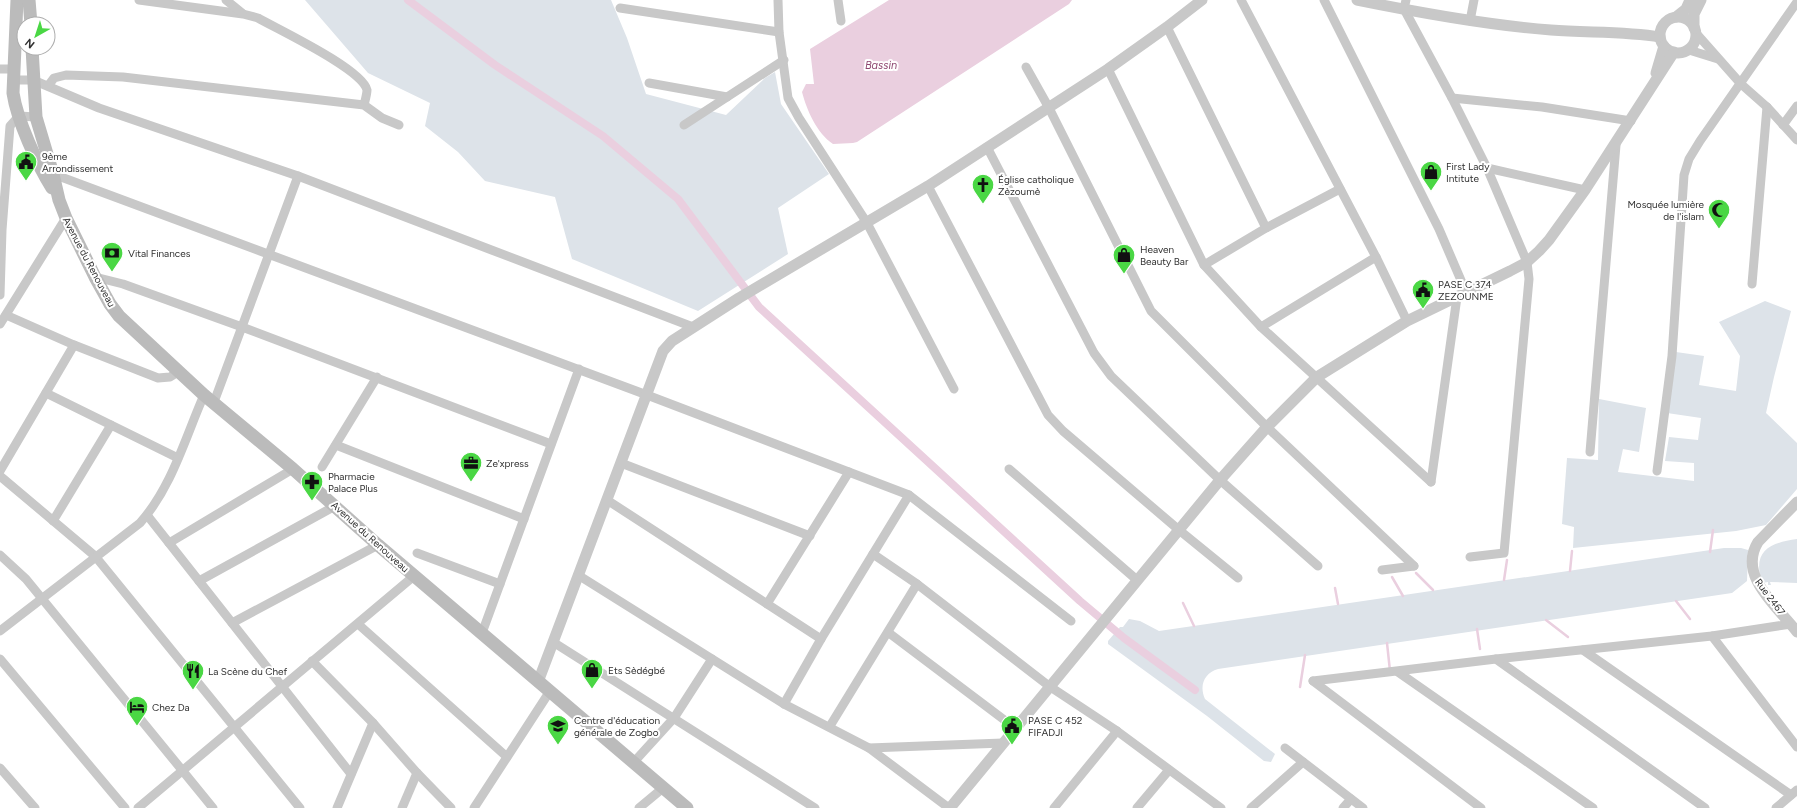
<svg xmlns="http://www.w3.org/2000/svg" width="1797" height="808" font-family="Figtree,sans-serif">
  <style>
    .green { fill: #dde3e9 }
    .water { fill: #eacfdf }
    .lines { fill: none; stroke-linecap: round; stroke-linejoin: round }
    .stream { stroke: #eacfdf; stroke-width: 2.5 }
    .canal { stroke: #eacfdf; stroke-width: 8 }
    .minor { stroke: #c8c8c8; stroke-width: 9 }
    .tertiary { stroke: #c8c8c8; stroke-width: 11 }
    .secondary { stroke: #bbb; stroke-width: 13 }
    .labels { text-anchor: middle; dominant-baseline: central; stroke-width: 4; stroke-linejoin: round; paint-order: stroke }
    .poi-label { font-size: 10px; fill: #313131; stroke: #fff; text-anchor: start }
    .street-label { font-size: 10px; fill: #313131; stroke: #fff }
    .water-label { font-size: 11px; font-style: italic; fill: #8d456f; stroke: #fff }
  </style>
  <rect width="100%" height="100%" fill="#fff"/>
  <!-- green -->
  <g class="green">
    <polygon points="305,0 611,0 627,38 646,94 726,115 765,78 775,72 781,104 829,174 778,208 788,254 698,311 572,259 555,197 485,181 458,152 425,126 430,103 368,73"/>
    <polygon points="1765,301 1791,311 1774,377 1766,413 1797,443 1797,489 1766,525 1736,531 1573,548 1574,527 1562,524 1567,458 1598,460 1599,399 1646,408 1639,452 1623,449 1618,472 1694,481 1694,463 1665,461 1669,437 1698,440 1701,418 1667,413 1676,352 1704,356 1699,385 1736,391 1740,356 1719,322"/>
    <path d="M1797 539V583L1770 582 1771 585H1768V582L1762 583C1752 551 1769 543 1797 539Z"/>
    <path d="M1724 548H1741L1748 550 1747 581 1732 593 1218 669C1204 673 1199 686 1205 699L1275 754 1271 762 1264 761 1207 716 1108 644V641L1120 627H1123L1129 619 1140 621 1159 631Z"/>
  </g>
  <!-- water -->
  <path class="water" d="M889 0H1072L1069 4 857 142 853 143 833 144C817 133 807 111 802 92L806 84H814L810 49Z"/>
  <g class="lines">
    <!-- stream -->
    <g class="stream">
      <polyline points="1710,552 1713,530"/>
      <polyline points="1570,571 1572,551"/>
      <polyline points="1416,573 1433,590"/>
      <polyline points="1392,577 1403,596"/>
      <polyline points="1504,580 1507,560"/>
      <polyline points="1335,588 1338,604"/>
      <polyline points="1676,601 1690,619"/>
      <polyline points="1183,603 1194,626"/>
      <polyline points="1546,620 1568,637"/>
      <polyline points="1477,629 1480,649"/>
      <polyline points="1387,643 1390,671"/>
      <polyline points="1300,687 1305,655"/>
    </g>
    <!-- canal -->
    <polyline class="canal" points="408,0 495,65 603,136 678,199 759,307 1080,601 1124,638 1195,690"/>
    <!-- minor -->
    <g class="minor">
      <path d="M139 0 243 14 258 18C279 30 362 69 367 90 367 94 365 101 364 105"/>
      <polyline points="226,0 242,13"/>
      <polyline points="778,0 779,32 788,98 799,118 867,223 954,389"/>
      <polyline points="838,0 841,21"/>
      <polyline points="1241,0 1376,257 1407,321"/>
      <polyline points="1324,0 1439,229 1466,292"/>
      <polyline points="1406,0 1404,9 1452,98 1487,168 1527,262 1529,279 1504,553 1470,557"/>
      <polyline points="620,8 779,32"/>
      <polyline points="1470,21 1474,0"/>
      <polyline points="1167,27 1266,228"/>
      <polyline points="1695,32 1741,84 1767,107 1797,140"/>
      <polyline points="1689,50 1718,59"/>
      <polyline points="1026,67 1049,108 1151,311 1267,427 1414,566"/>
      <polyline points="0,69 14,69"/>
      <polyline points="1108,69 1204,265 1261,327 1431,482"/>
      <polyline points="13,80 33,80 99,108 298,176 693,327"/>
      <polyline points="649,83 727,97"/>
      <polyline points="48,86 54,78 66,75 123,77 364,105 382,118 399,125"/>
      <polyline points="1452,98 1542,107 1631,121"/>
      <polyline points="684,125 784,60"/>
      <polyline points="1783,125 1797,106"/>
      <polyline points="987,147 1094,353 1111,376 1220,480 1318,566"/>
      <polyline points="1487,168 1585,190"/>
      <polyline points="53,174 647,395 909,495 1071,621"/>
      <polyline points="928,186 1048,415 1063,431 1179,530 1238,578"/>
      <polyline points="1204,265 1266,228 1340,189"/>
      <polyline points="95,277 123,284 242,327 551,444"/>
      <polyline points="1752,284 1767,107"/>
      <polyline points="0,295 2,230 10,126 19,116 36,117"/>
      <polyline points="6,315 74,345 158,378 170,377 178,372"/>
      <polyline points="0,324 66,218"/>
      <polyline points="1261,327 1376,257"/>
      <polyline points="46,393 178,458"/>
      <polyline points="214,402 298,176"/>
      <polyline points="336,445 524,519"/>
      <polyline points="1590,452 1616,145"/>
      <polyline points="621,463 810,536"/>
      <polyline points="322,467 377,377"/>
      <polyline points="1009,469 1137,580"/>
      <polyline points="0,471 74,345"/>
      <polyline points="1657,471 1672,356 1684,175 1689,159 1700,141 1797,2"/>
      <polyline points="0,476 95,556 300,808"/>
      <polyline points="1431,482 1457,297"/>
      <polyline points="607,500 821,639"/>
      <polyline points="147,515 351,774"/>
      <polyline points="53,521 111,425"/>
      <polyline points="169,543 293,469"/>
      <polyline points="417,553 500,584"/>
      <polyline points="873,554 917,584 1049,686 1117,731 1221,808"/>
      <polyline points="0,555 26,579 213,808"/>
      <polyline points="1382,570 1414,566"/>
      <polyline points="578,575 784,704 869,748 949,808"/>
      <polyline points="199,581 335,506"/>
      <polyline points="767,604 849,472"/>
      <polyline points="232,623 378,545"/>
      <polyline points="358,624 507,757"/>
      <path d="M0 631 140 523C172 487 185 438 204 395"/>
      <polyline points="482,633 579,369"/>
      <polyline points="889,633 1015,728"/>
      <polyline points="1712,636 1797,747"/>
      <polyline points="553,642 815,808"/>
      <polyline points="1583,650 1791,795"/>
      <polyline points="0,659 125,808"/>
      <polyline points="1496,659 1705,808"/>
      <polyline points="312,661 373,723 417,773 451,808"/>
      <polyline points="1398,672 1593,808"/>
      <polyline points="1313,681 1496,659 1712,636 1791,624"/>
      <polyline points="1313,681 1481,808"/>
      <polyline points="784,704 821,639 909,495"/>
      <polyline points="830,726 917,584"/>
      <polyline points="869,748 1003,743"/>
      <polyline points="1285,748 1363,808"/>
      <polyline points="633,763 674,718 712,659"/>
      <polyline points="0,768 35,808"/>
      <polyline points="138,808 414,576"/>
      <polyline points="337,808 373,723"/>
      <polyline points="402,808 417,773"/>
      <polyline points="474,808 550,691"/>
      <polyline points="639,808 663,788"/>
      <polyline points="1054,808 1117,731"/>
      <polyline points="1137,808 1169,770"/>
      <polyline points="1251,808 1303,762"/>
      <polyline points="1343,808 1351,799"/>
      <polyline points="1776,808 1797,790"/>
    </g>
    <!-- tertiary -->
    <g class="tertiary">
      <path d="M1357 0C1421 13 1486 25 1551 30 1587 33 1624 31 1660 37"/>
      <polyline points="1676,17 1686,9 1690,0"/>
      <circle cx="1678" cy="35" r="18"/>
      <polyline points="1694,28 1694,14 1701,0"/>
      <polyline points="1656,73 1664,46"/>
      <path d="M1797 502 1758 542C1737 576 1778 607 1797 632"/>
      <polyline points="538,682 663,351 672,341 739,298 928,186 1108,69 1167,27 1202,0"/>
      <polyline points="950,808 1220,480 1267,427 1317,377 1407,321 1510,271 1527,262 1539,251 1549,240 1585,190 1674,52"/>
    </g>
    <!-- secondary -->
    <g class="secondary">
      <path d="M17 0 13 93C17 120 37 164 52 188"/>
      <polyline points="29,0 31,24"/>
      <polyline points="32,48 36,117 53,174 59,200 66,218 95,277 110,304 119,316 204,395 293,469 378,545 687,808"/>
    </g>
  </g>
  <!-- icons -->
  <defs>
    <g id="civic-pin" transform="scale(1.15)"><path d="M0 17L-7.5 6A9.5 9.5 0 1 1 7.5 6Z" fill="#4ad744" stroke="#fff"/><path d="M-.6-6.5H3V-4.5H.6V-3L4-1V1h2V6H-6V1h2V-1L-.6-3ZM-1.2 2.5V6h2.4V2.5Z" fill="#111"/></g>
    <g id="shop-pin" transform="scale(1.15)"><path d="M0 17L-7.5 6A9.5 9.5 0 1 1 7.5 6Z" fill="#4ad744" stroke="#fff"/><path d="M-5-2.5h2.3a2.7 3.5 0 0 1 5.4 0H5L5.5 6h-11ZM-1.5-2.5h3a1.5 2.3 0 0 0-3 0Z" fill="#111"/></g>
    <g id="church-pin" transform="scale(1.15)"><path d="M0 17L-7.5 6A9.5 9.5 0 1 1 7.5 6Z" fill="#4ad744" stroke="#fff"/><path d="M-1.2-6h2.4v3.5h3.3v2.4h-3.3V6h-2.4V-.1h-3.3v-2.4h3.3Z" fill="#111"/></g>
    <g id="mosque-pin" transform="scale(1.15)"><path d="M0 17L-7.5 6A9.5 9.5 0 1 1 7.5 6Z" fill="#4ad744" stroke="#fff"/><path d="M3.5-4.9A6 6 0 1 0 3.5 4.9A5 5 0 1 1 3.5-4.9Z" fill="#111"/></g>
    <g id="bank-pin" transform="scale(1.15)"><path d="M0 17L-7.5 6A9.5 9.5 0 1 1 7.5 6Z" fill="#4ad744" stroke="#fff"/><path d="M-6-4H6V4H-6ZM0-2.3a2.3 2.3 0 1 0 0 4.6a2.3 2.3 0 1 0 0-4.6Z" fill="#111"/></g>
    <g id="office-pin" transform="scale(1.15)"><path d="M0 17L-7.5 6A9.5 9.5 0 1 1 7.5 6Z" fill="#4ad744" stroke="#fff"/><path d="M-6-3h4V-5.5h4V-3h4V5H-6ZM-1-4.5V-3h2v-1.5ZM-6 0V1H6V0Z" fill="#111"/></g>
    <g id="pharmacy-pin" transform="scale(1.15)"><path d="M0 17L-7.5 6A9.5 9.5 0 1 1 7.5 6Z" fill="#4ad744" stroke="#fff"/><path d="M-2-6h4v4h4v4h-4v4h-4v-4h-4v-4h4Z" fill="#111"/></g>
    <g id="restaurant-pin" transform="scale(1.15)"><path d="M0 17L-7.5 6A9.5 9.5 0 1 1 7.5 6Z" fill="#4ad744" stroke="#fff"/><path d="M-5-6h1v4h1v-4h1v4h1v-4h1v5L-1.5 .5V6h-2V.5L-5-1ZM5-6V6H3V1.5H1.5Q1.5-4 5-6Z" fill="#111"/></g>
    <g id="hotel-pin" transform="scale(1.15)"><path d="M0 17L-7.5 6A9.5 9.5 0 1 1 7.5 6Z" fill="#4ad744" stroke="#fff"/><path d="M-6-4.5h1.5V1H6V5H4.5V3h-9V5H-6ZM-4 0a1.8 1.8 0 1 1 3.6 0ZM.5 0V-2.5h3Q6-2.5 6 0Z" fill="#111"/></g>
    <g id="university-pin" transform="scale(1.15)"><path d="M0 17L-7.5 6A9.5 9.5 0 1 1 7.5 6Z" fill="#4ad744" stroke="#fff"/><path d="M0-5L7-2L0 1L-7-2ZM-4 1L0 2.5L4 1V4Q0 6-4 4Z" fill="#111"/></g>
  </defs>
  <g fill-rule="evenodd">
    <use href="#civic-pin" x="26" y="162"/>
    <use href="#shop-pin" x="1431" y="172"/>
    <use href="#church-pin" x="983" y="185"/>
    <use href="#mosque-pin" x="1719" y="210"/>
    <use href="#bank-pin" x="112" y="253"/>
    <use href="#shop-pin" x="1124" y="255"/>
    <use href="#civic-pin" x="1423" y="290"/>
    <use href="#office-pin" x="471" y="463"/>
    <use href="#pharmacy-pin" x="312" y="482"/>
    <use href="#shop-pin" x="592" y="670"/>
    <use href="#restaurant-pin" x="193" y="671"/>
    <use href="#hotel-pin" x="137" y="707"/>
    <use href="#university-pin" x="558" y="726"/>
    <use href="#civic-pin" x="1012" y="726"/>
  </g>
  <g class="labels">
    <!-- poi labels -->
    <g class="poi-label">
      <text x="42" y="156">9ème<tspan x="42" dy="12">Arrondissement</tspan></text>
      <text x="1446" y="166">First Lady<tspan x="1446" dy="12">Intitute</tspan></text>
      <text x="998" y="179">Église catholique<tspan x="998" dy="12">Zèzoumè</tspan></text>
      <text x="1704" y="204" text-anchor="end">Mosquée lumière<tspan x="1704" dy="12">de l'islam</tspan></text>
      <text x="1140" y="249">Heaven<tspan x="1140" dy="12">Beauty Bar</tspan></text>
      <text x="128" y="253">Vital Finances</text>
      <text x="1438" y="284">PASE C 374<tspan x="1438" dy="12">ZEZOUNME</tspan></text>
      <text x="486" y="463">Ze'xpress</text>
      <text x="328" y="476">Pharmacie<tspan x="328" dy="12">Palace Plus</tspan></text>
      <text x="608" y="670">Ets Sèdégbé</text>
      <text x="208" y="671">La Scène du Chef</text>
      <text x="152" y="707">Chez Da</text>
      <text x="574" y="720">Centre d'éducation<tspan x="574" dy="12">générale de Zogbo</tspan></text>
      <text x="1028" y="720">PASE C 452<tspan x="1028" dy="12">FIFADJI</tspan></text>
    </g>
    <!-- street labels -->
    <g class="street-label">
      <text transform="translate(89 262) rotate(62)">Avenue du Renouveau</text>
      <text transform="translate(370 537) rotate(42)">Avenue du Renouveau</text>
      <text transform="translate(1770 597) rotate(53)">Rue 2467</text>
    </g>
    <!-- water labels -->
    <g class="water-label">
      <text x="881" y="65">Bassin</text>
    </g>
  </g>
  <!-- north arrow -->
  <g transform="translate(36 36) rotate(219)"><circle r="19" fill="#ffffff" stroke="#adadad"/>
  <path d="M0-3L7 15L0 10L-7 15Z" fill="#4ad744"/>
  <text y="-6" font-size="11" font-weight="bold" text-anchor="middle" fill="#313131">N</text>
  </g>
</svg>
